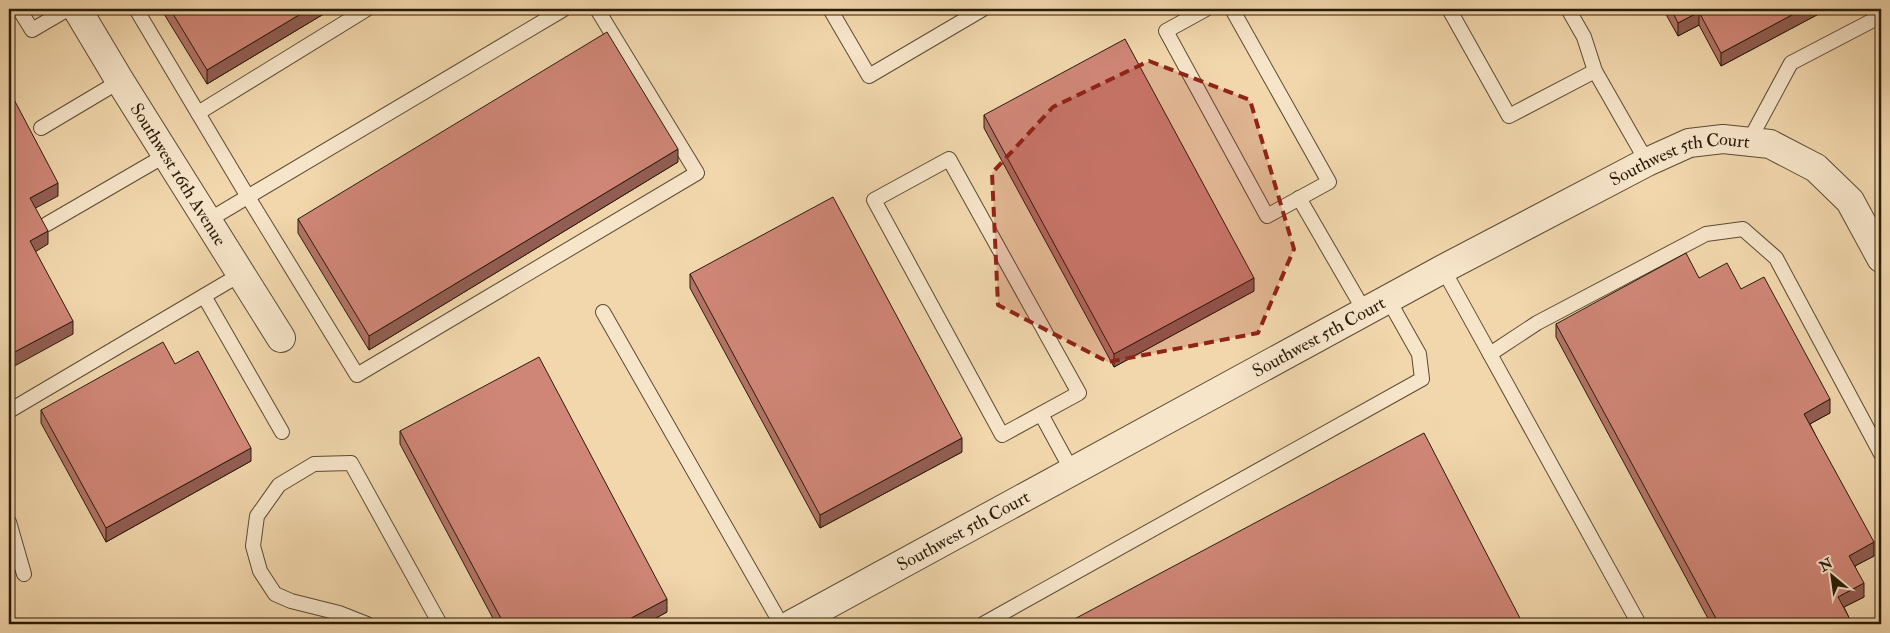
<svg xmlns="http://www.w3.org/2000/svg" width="1890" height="633" font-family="'IM FELL Double Pica',serif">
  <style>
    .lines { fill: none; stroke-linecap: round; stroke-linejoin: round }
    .lane-casing { stroke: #5b4b32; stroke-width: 16 }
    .street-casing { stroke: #5b4b32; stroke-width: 30 }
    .lane { stroke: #f7e5ca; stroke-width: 14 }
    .street { stroke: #f7e5ca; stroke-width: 28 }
    .wall { fill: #b37366; stroke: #291c09 }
    .shaded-wall { fill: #925e53; stroke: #291c09 }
    .building { fill: #d08677; stroke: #291c09 }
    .marked { fill: #8f2418; fill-opacity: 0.2; stroke: #8f2418; stroke-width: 4; stroke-dasharray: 10 6; stroke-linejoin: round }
    .labels { text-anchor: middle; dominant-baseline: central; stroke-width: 4; stroke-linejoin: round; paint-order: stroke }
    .street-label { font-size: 18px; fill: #291c09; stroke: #f7e5ca }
  </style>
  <rect width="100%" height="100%" fill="#f2d7ad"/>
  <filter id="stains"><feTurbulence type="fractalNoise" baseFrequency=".004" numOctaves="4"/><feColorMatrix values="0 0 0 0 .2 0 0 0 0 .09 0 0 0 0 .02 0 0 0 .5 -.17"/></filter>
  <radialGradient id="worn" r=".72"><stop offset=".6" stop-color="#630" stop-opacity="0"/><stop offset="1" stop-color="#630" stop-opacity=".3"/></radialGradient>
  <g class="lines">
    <!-- lane casing -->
    <g class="lane-casing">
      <g id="lane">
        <polyline points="19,9 32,30 68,9"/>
        <polyline points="136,9 248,197 357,375 697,173 597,9"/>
        <polyline points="830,9 869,76 983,9"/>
        <polyline points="1206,9 1166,31 1267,216 1329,182 1232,9"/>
        <polyline points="1449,9 1509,116 1595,71"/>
        <polyline points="1568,9 1584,37 1595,71 1647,162"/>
        <polyline points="198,113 367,9"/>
        <polyline points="41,128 120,81"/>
        <polyline points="1749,141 1791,63 1881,16"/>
        <polygon points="949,159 1079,393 1002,435 874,200"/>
        <polyline points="1299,198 1365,312"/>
        <polyline points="207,221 564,9"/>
        <polyline points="47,224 166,155"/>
        <polyline points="1443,269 1639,624"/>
        <polyline points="204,296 282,432"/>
        <polyline points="603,312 781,624"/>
        <polyline points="1490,354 1537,323 1706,234 1743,229 1776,258 1881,454"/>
        <polyline points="9,411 241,274"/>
        <polyline points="1041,414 1072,471"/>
        <polyline points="9,522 24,574"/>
        <polyline points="367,624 339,613 291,601 275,594 260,571 253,546 257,516 279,485 314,464 351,463 440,624"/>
        <polyline points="983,624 1422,379 1419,354 1388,299"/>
      </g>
    </g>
    <!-- street casing -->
    <g class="street-casing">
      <g id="street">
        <path id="s1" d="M77 9 120 81 281 338"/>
        <path id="s2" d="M792 624 1443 269 1647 162 1689 143 1723 139 1770 144 1816 168 1850 201 1881 258"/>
      </g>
    </g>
    <!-- lane -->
    <use href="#lane" class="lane"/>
    <!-- street -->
    <use href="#street" class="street"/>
  </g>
  <!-- wall -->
  <g class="wall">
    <polygon points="161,9 332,9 207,84"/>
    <polygon points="1663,9 1828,9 1721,66 1699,25 1678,36"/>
    <polygon points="984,115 1254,291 1114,367 984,128"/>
    <polygon points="678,162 369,350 298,233 298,219"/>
    <polygon points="690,274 962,452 820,528 690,288"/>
    <polygon points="1699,278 1741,289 1830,413 1810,424 1874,556 1855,566 1864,597 1844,607 1852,624 1711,624 1556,337 1556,324"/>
    <polygon points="175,364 251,461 106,542 41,423 41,410"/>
    <polygon points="400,431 667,612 645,624 496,624 400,444"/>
  </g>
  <!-- shaded-wall -->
  <g class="shaded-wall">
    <polygon points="309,9 332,9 207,84 207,70"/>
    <polygon points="1803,9 1828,9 1721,66 1721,53"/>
    <polygon points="1699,12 1699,25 1678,36 1678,23"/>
    <polygon points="678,149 678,162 369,350 369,336"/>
    <polygon points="58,183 58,196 30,211 30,198"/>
    <polygon points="48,231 48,244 30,255 30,241"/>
    <polygon points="1254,278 1254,291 1114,367 1114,354"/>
    <polygon points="73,321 73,334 9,369 9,355"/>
    <polygon points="1830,399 1830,413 1804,427 1804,414"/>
    <polygon points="962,438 962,452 820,528 820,515"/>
    <polygon points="251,448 251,461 106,542 106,528"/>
    <polygon points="1874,542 1874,556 1849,569 1849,556"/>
    <polygon points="1864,583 1864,597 1838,610 1838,597"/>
    <polygon points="667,599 667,612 645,624 620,624"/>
  </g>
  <!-- building -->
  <g class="building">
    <polygon points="170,9 309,9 207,70"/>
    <polygon points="1671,9 1803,9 1721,53 1699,12 1678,23"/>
    <polygon points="607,32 678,149 369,336 298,219"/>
    <polygon points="1125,39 1254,278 1114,354 984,115"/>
    <polygon points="9,90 58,183 30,198 48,231 30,241 73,321 9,355"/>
    <polygon points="833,197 962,438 820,515 690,274"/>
    <polygon points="1686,253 1699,278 1727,263 1741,289 1764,277 1830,399 1804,414 1874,542 1849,556 1864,583 1838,597 1852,623 1850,624 1719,624 1556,324"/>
    <polygon points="163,342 175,364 198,351 251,448 106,528 41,410"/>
    <polygon points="539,357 667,599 620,624 504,624 400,431"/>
    <polygon points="1424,433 1523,624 1065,624"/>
  </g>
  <!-- marked area -->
  <path class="marked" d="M1149 61 1250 100 1294 249 1258 333 1108 362 998 305 992 173 1053 107Z"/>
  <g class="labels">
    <!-- street labels -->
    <g class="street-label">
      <text stroke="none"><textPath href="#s2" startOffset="1005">Southwest 5th Court</textPath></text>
      <text stroke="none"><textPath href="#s1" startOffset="194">Southwest 16th Avenue</textPath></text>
      <text stroke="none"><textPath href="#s2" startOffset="600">Southwest 5th Court</textPath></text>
      <text stroke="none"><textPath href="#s2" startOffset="195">Southwest 5th Court</textPath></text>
    </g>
  </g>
  <!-- margin -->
  <rect width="1890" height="633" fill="none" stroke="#f2d7ad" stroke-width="30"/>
  <rect x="10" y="10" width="1870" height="613" fill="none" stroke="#291c09" stroke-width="2.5"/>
  <rect x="15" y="15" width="1860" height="603" fill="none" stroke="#291c09"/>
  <!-- north arrow -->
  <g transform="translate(1832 576) rotate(331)" stroke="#f7e5ca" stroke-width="4" paint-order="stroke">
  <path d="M0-4L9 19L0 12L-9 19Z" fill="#291c09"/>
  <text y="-8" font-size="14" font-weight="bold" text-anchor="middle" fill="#291c09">N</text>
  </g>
  <rect width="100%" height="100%" filter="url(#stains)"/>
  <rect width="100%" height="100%" fill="url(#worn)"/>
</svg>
